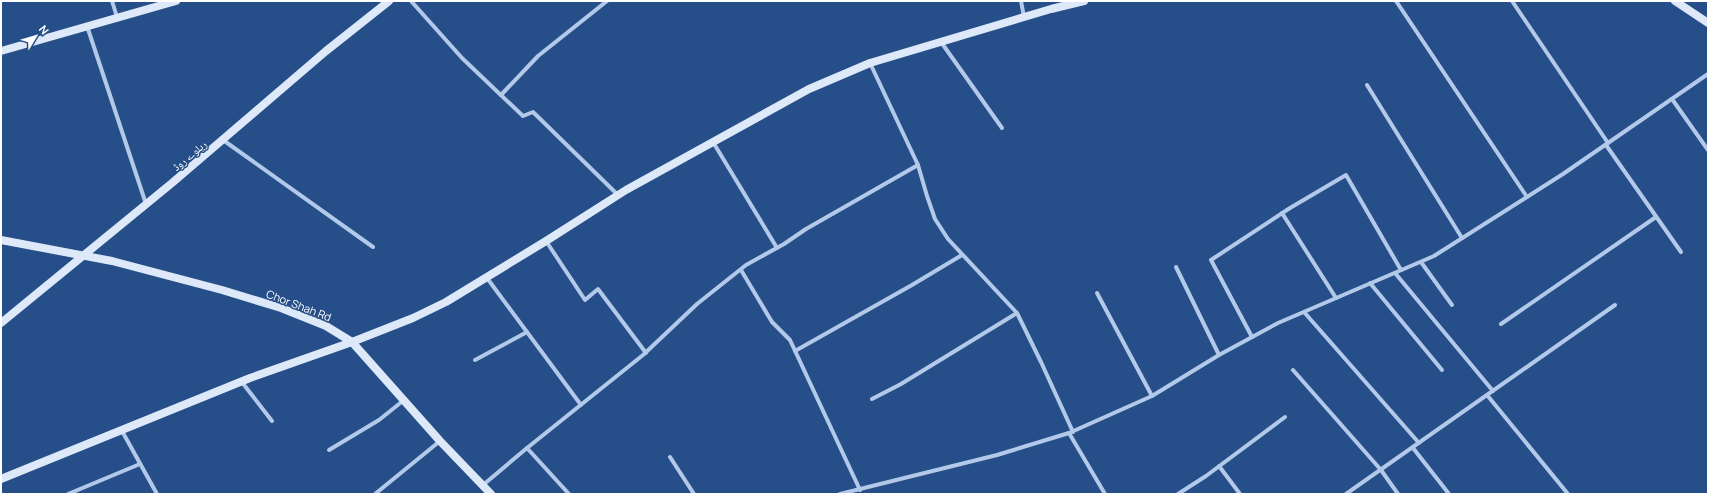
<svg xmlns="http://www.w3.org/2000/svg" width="1709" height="495" font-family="Manrope,'Noto Naskh Arabic',sans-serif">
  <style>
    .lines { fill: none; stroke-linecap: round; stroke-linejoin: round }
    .street { stroke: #b3c9e9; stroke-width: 4 }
    .secondary { stroke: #dde8f8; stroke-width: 8 }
    .labels { text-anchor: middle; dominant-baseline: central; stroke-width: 3; stroke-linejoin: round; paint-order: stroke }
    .street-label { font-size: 11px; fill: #fff; stroke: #264e89 }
  </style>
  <rect width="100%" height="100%" fill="#264e89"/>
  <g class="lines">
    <!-- street -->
    <g class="street">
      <polyline points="112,1 117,17"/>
      <polyline points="411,1 462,58 523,116 533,112 618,195"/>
      <polyline points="1021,1 1024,17"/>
      <polyline points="1396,1 1527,197"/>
      <polyline points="1512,1 1608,143"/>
      <polyline points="87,26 146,204"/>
      <polyline points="941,42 1002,128"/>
      <polyline points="870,63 918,165 927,196 935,219 948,239 1017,313 1041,362 1073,432"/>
      <polyline points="1367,85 1462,238"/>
      <polyline points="501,95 538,56 607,1"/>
      <polyline points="1672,99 1708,150"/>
      <polyline points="223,140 373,247"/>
      <polyline points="713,142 777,248"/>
      <polyline points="1606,145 1681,252"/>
      <polyline points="1282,213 1336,298"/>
      <polyline points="546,241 585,300 598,289 646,353"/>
      <polyline points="1421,262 1452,305"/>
      <polyline points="1176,267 1219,355"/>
      <polyline points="741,270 772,322 790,340 860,490"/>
      <polyline points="1395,273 1493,391"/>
      <polyline points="487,278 581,405"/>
      <polyline points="1370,283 1442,370"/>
      <polyline points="1097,293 1152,396"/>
      <polyline points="1304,312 1419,443"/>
      <polyline points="1501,324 1656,217"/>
      <polyline points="1252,337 1211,260 1290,208 1346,175 1401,270"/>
      <polyline points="795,351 912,285 962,255"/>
      <polyline points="475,360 527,332"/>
      <polyline points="1293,370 1381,470 1398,494"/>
      <polyline points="241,381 272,421"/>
      <polyline points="1487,395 1568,494"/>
      <polyline points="872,399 901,384 1017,313"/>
      <polyline points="122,431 157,494"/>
      <polyline points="1069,433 1105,494"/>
      <polyline points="527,448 569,494"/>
      <polyline points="1413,448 1449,494"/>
      <polyline points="329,450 379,420 404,400"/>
      <polyline points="670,457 694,494"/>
      <polyline points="1219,466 1240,494"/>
      <polyline points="483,485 527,448 643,355 697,304 746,265 784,244 806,229 918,165"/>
      <polyline points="68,494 140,464"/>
      <polyline points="375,494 440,441"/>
      <polyline points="840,494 997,455 1069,433 1152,396 1219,355 1278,323 1434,256 1563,174 1708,74"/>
      <polyline points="1178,494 1206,476 1285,417"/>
      <polyline points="1346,494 1615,305"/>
    </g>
    <!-- secondary -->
    <g class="secondary">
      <polyline points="1675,1 1708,23"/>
      <polyline points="1,51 176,1"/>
      <polyline points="1,240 112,261 222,290 281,308 326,326 352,342 440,441 491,494"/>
      <polyline points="1,323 172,183 326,51 389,1"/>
      <polyline points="1,479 250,378 352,342 413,318 446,302 546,241 626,190 809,89 870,63 1051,9 1084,1"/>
    </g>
  </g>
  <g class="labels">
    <!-- street labels -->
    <g class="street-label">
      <text transform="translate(189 155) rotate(-40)">ریلوے روڈ</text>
      <text transform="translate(299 305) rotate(21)">Chor Shah Rd</text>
    </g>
  </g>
  <!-- border -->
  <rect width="1709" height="495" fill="none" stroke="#ffffff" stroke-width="4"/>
  <!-- north arrow -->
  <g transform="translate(36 36) rotate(52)" stroke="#264e89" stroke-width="3" paint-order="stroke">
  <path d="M0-3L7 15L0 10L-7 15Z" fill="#ffffff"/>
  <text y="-6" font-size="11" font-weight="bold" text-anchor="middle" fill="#ffffff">N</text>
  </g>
</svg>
